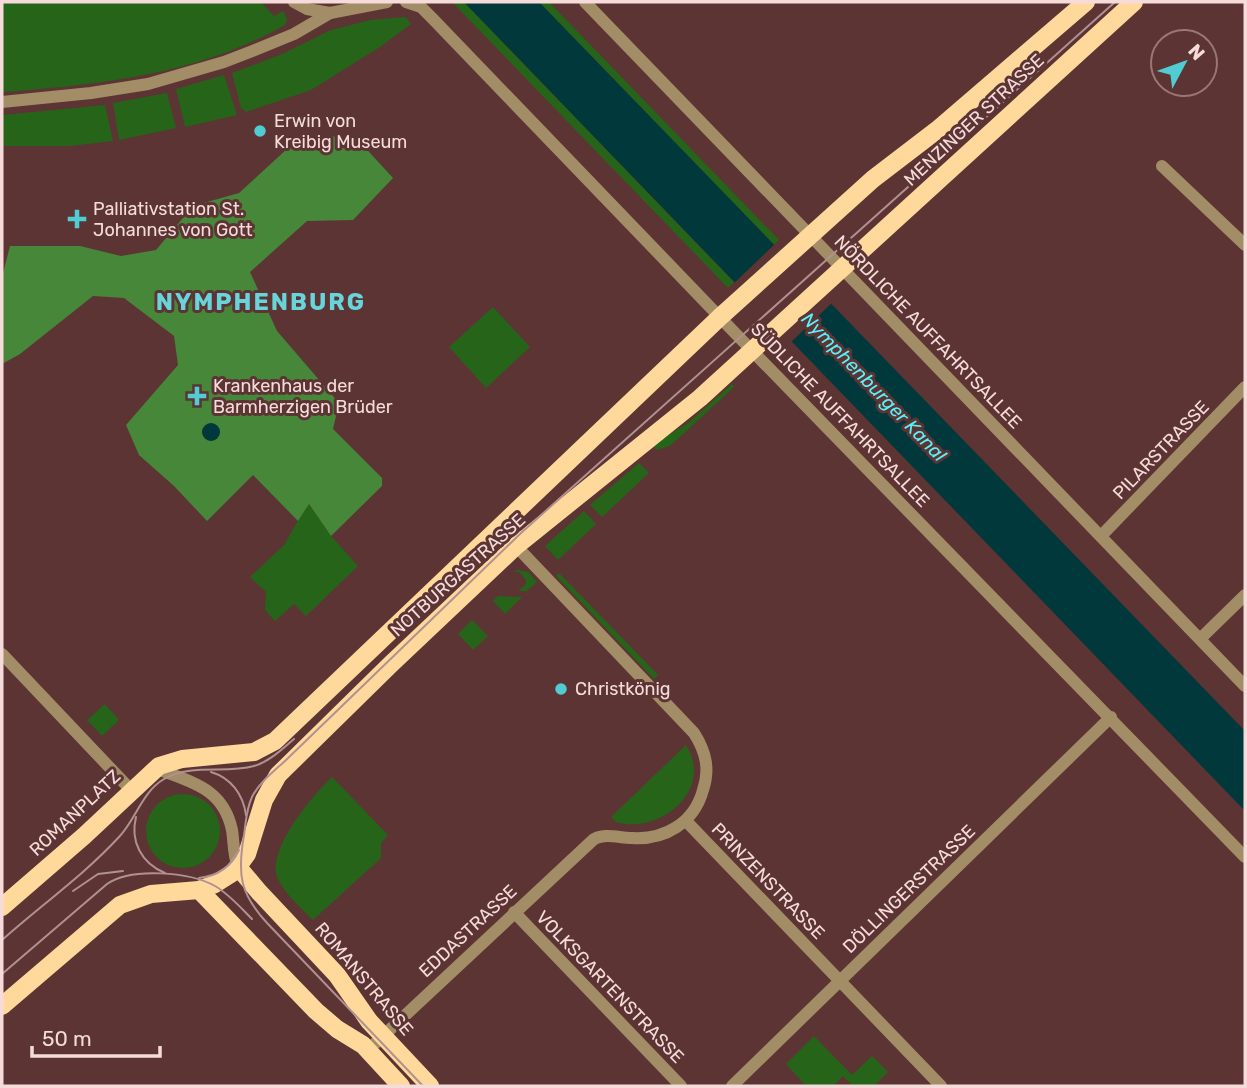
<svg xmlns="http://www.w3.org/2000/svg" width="1247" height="1088" font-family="Rubik,sans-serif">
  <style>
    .green { fill: #266419 }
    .forest { fill: #468739 }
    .water { fill: #01383b }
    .pier { fill: #5c3434 }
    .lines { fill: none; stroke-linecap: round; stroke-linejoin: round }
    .minor { stroke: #a38d67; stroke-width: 12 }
    .major { stroke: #fed99b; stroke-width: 18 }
    .tram { stroke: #b19190; stroke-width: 2 }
    .poi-dot { fill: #51ccd3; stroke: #5c3434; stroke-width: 2.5 }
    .labels { text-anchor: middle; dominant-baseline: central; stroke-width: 6; stroke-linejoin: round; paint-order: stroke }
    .street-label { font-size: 18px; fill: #f5dbda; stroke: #5c3434 }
    .poi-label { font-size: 18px; fill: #f5dbda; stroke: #5c3434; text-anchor: start }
    .water-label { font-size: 19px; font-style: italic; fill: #57f3fb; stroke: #5c3434 }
    .district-label { font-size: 24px; font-weight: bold; letter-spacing: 2px; fill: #68d5db; stroke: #5c3434 }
  </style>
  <rect width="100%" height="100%" fill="#5c3434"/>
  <!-- green -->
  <g class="green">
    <path d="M2 2H261L274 16 283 11 287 19 285 25C199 74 98 85 2 92Z"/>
    <polygon points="452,2 464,2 734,282 728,288"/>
    <polygon points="539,2 549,2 779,240 774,245"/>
    <polygon points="406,17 411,24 380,47 311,90 246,112 241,108 232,73 282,54 331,30 370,20"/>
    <polygon points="224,75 237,115 185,127 176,89"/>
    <polygon points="167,93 176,128 119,140 113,103"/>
    <polygon points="105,105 113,141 70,146 2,146 2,115"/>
    <polygon points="493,307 530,347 486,388 449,347"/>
    <polygon points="732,384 734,387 670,446 657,450 652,445 688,423"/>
    <polygon points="639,463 649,473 602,517 590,505"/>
    <polygon points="308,503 331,536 358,566 306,616 294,604 275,621 265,610 266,592 250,577 284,545"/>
    <polygon points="584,511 596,524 558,560 545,546"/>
    <polygon points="517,570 528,572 537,582 527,591 518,591 526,584 526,580 519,572 514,572"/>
    <polygon points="559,573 658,675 654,679 556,576"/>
    <polygon points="498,596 522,597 505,614 493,601"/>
    <polygon points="472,620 488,636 473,650 458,634"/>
    <polygon points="105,704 119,720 102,736 87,720"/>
    <path d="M686 745C715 790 659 835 616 822L611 817Z"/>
    <path d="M332 777 388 835 381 843V858L313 920C301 908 285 894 278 879 265 851 313 795 332 777Z"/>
    <circle cx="183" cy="831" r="37"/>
    <polygon points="814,1036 852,1075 872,1056 888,1072 874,1086 853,1086 843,1076 833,1086 806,1086 786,1064"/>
  </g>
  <!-- forest -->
  <polygon class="forest" points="331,136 359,141 393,178 353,220 307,221 250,272 277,331 339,403 333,429 382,478 382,486 331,536 309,504 298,521 253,475 207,521 174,486 139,455 126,425 178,365 174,336 124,298 93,296 20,354 2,364 2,277 10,246 80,246 121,256 156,250 193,206 239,193 288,148"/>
  <!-- water -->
  <g class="water">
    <polygon points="464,2 539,2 1245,731 1245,811"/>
    <circle cx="211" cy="432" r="9"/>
  </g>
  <!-- pier -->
  <polygon class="pier" points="777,242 834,301 789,344 732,285"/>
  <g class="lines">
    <!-- minor -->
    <g class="minor">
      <polyline points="294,2 307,9 330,13"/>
      <polyline points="406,2 421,7 432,18 763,362 1245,857"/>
      <polyline points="585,2 1245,686"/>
      <polyline points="2,102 91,93 148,84 224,62 255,50 294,34 330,13 387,2"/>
      <polyline points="1162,166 1245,245"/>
      <polyline points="1101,536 1245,387"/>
      <polyline points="1200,639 1245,595"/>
      <polyline points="2,654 131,790"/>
      <path d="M155 768C190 782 223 787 232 830 234 842 233 855 238 867"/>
      <polyline points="686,821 941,1086"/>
      <polyline points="514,912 681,1086"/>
      <path d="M368 1050 594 839C606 833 619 838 632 838 665 840 694 823 703 790 710 769 706 752 694 733L516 546"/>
      <polyline points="732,1086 1111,717"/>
    </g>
    <!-- major -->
    <g class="major">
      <polyline points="238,867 259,892 337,975 369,1021 430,1086"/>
      <polyline points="199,890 316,1011 337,1029 363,1045 401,1086"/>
      <polyline points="2,907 84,836 159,766 182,759 254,752 275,741 720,317 873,179 937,130 1086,2"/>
      <polyline points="2,1006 120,905 151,894 199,890 215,884 234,872 247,854 264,800 278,775 391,664 516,546 700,398 1134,2"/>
    </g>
    <!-- tram -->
    <g class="tram">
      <path d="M211 772C231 778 243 794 246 815"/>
      <path d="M136 817C130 841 141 863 165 873"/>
      <path d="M199 878C218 876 231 867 239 850"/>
      <polyline points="73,891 98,874 123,871"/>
      <path d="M2 940C40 906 84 875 119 837 136 819 142 792 164 779 192 763 225 774 254 766 269 762 282 749 294 739"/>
      <path d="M2 974 107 884C131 867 190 872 215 886 229 894 241 908 252 919"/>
      <path d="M423 1086 268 924C240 894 237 875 244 835 246 822 246 810 252 797 259 783 273 772 285 761L521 533 1115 2"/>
    </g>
  </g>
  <!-- markers -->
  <g class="poi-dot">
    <circle cx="260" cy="131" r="7"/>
    <path d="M73.5 208.5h7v7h7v7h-7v7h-7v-7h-7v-7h7z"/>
    <path d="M193.5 385.5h7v7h7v7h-7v7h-7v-7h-7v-7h7z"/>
    <circle cx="561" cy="689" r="7"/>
  </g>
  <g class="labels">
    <!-- street labels -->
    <g class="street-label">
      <text transform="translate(974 120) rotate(-43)">MENZINGER STRASSE</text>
      <text transform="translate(928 332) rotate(46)">NÖRDLICHE AUFFAHRTSALLEE</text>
      <text transform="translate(840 415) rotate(46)">SÜDLICHE AUFFAHRTSALLEE</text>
      <text transform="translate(1161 450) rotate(-46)">PILARSTRASSE</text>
      <text transform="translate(458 575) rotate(-42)">NOTBURGASTRASSE</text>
      <text transform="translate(75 813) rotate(-43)">ROMANPLATZ</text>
      <text transform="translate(768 881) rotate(46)">PRINZENSTRASSE</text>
      <text transform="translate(909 889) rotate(-44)">DÖLLINGERSTRASSE</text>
      <text transform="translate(468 931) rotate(-43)">EDDASTRASSE</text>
      <text transform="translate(364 979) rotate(50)">ROMANSTRASSE</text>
      <text transform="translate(610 987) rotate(46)">VOLKSGARTENSTRASSE</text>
    </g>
    <!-- poi labels -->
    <g class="poi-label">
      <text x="274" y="121">Erwin von<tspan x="274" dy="21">Kreibig Museum</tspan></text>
      <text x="93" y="209">Palliativstation St.<tspan x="93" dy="21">Johannes von Gott</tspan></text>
      <text x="213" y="386">Krankenhaus der<tspan x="213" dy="21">Barmherzigen Brüder</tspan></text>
      <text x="575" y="689">Christkönig</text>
    </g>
    <!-- water labels -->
    <g class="water-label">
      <text transform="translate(874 387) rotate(46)">Nymphenburger Kanal</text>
    </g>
    <!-- district labels -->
    <g class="district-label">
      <text x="261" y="302">NYMPHENBURG</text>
    </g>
  </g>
  <!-- border -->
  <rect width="1247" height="1088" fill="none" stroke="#f5dbda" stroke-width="7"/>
  <!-- north arrow -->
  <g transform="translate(1184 63) rotate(49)"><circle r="33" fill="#5c3434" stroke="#997776" stroke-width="2"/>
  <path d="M0-5L12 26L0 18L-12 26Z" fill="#51ccd3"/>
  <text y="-10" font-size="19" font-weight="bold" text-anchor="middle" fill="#f5dbda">N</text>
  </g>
  <!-- scale -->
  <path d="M32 1046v10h128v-10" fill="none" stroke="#f5dbda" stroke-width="3.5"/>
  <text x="42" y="1046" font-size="21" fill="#f5dbda" stroke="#5c3434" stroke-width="5" paint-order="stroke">50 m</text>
</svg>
